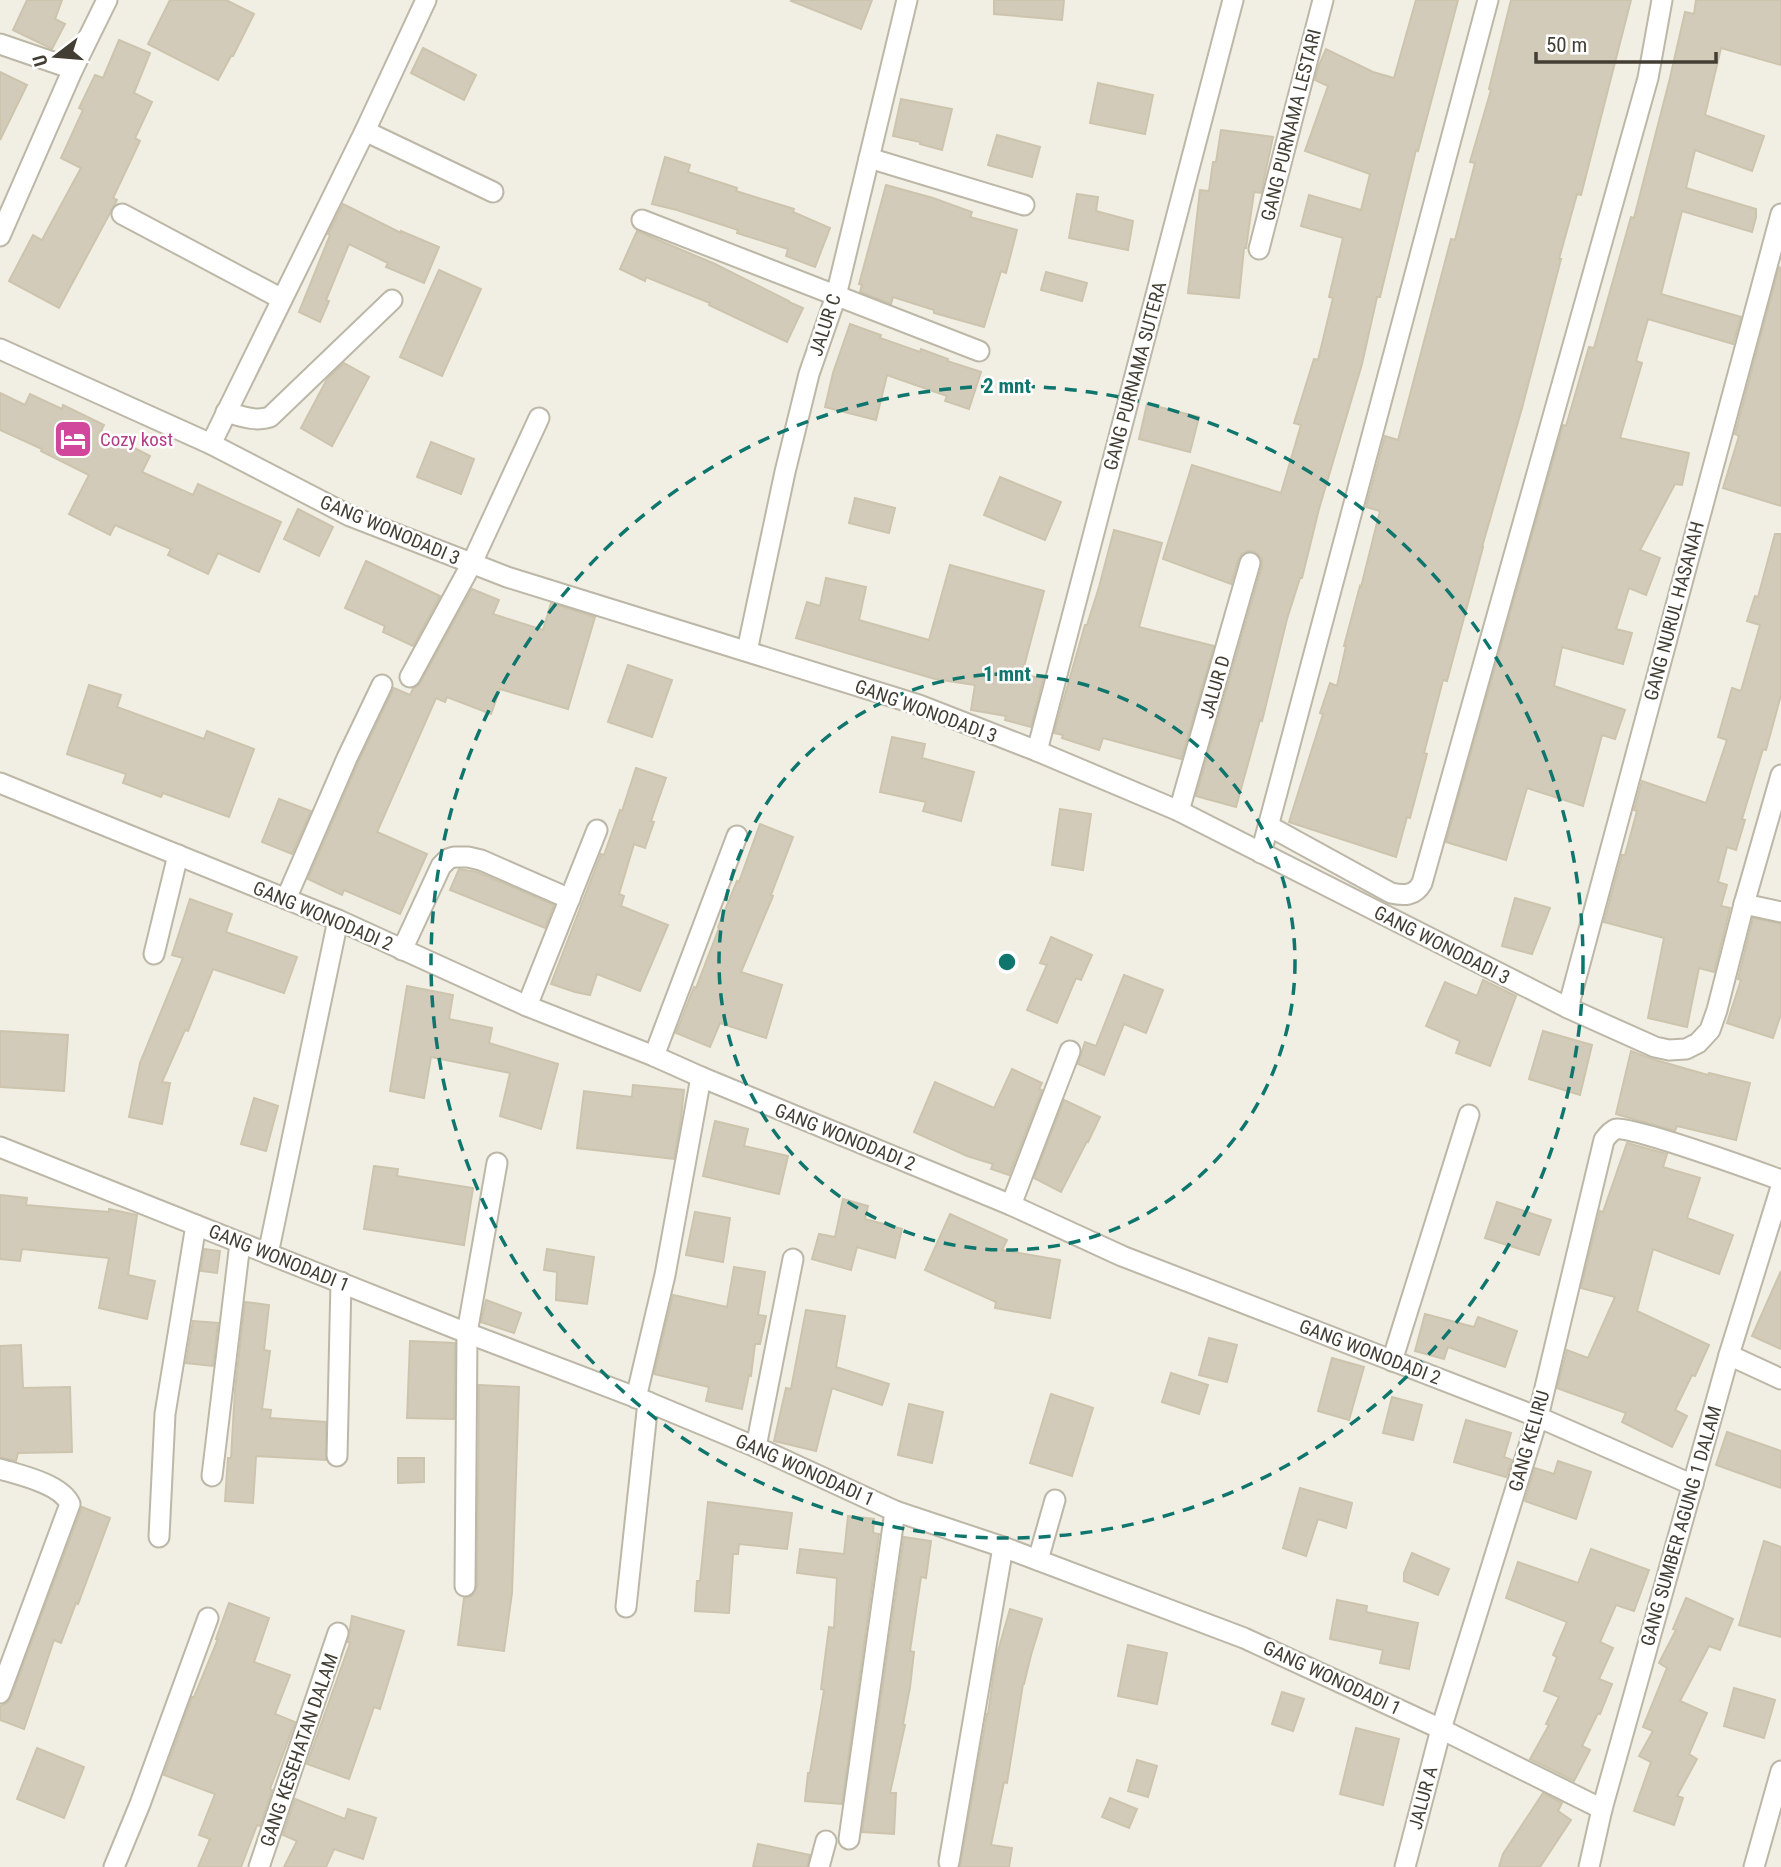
<svg xmlns="http://www.w3.org/2000/svg" width="1781" height="1867" font-family="'Roboto Condensed',sans-serif">
  <style>
    .building { fill: #d2cbb9; stroke: #cdc4ad; stroke-width: 2 }
    .lines { fill: none; stroke-linecap: round; stroke-linejoin: round }
    .street-casing { stroke: #bcb7a7; stroke-width: 23 }
    .street { stroke: #fff; stroke-width: 19 }
    .ring { fill: none; stroke: #0f766e; stroke-width: 3.5; stroke-dasharray: 12 9 }
    .labels { text-anchor: middle; dominant-baseline: central; stroke-width: 5; stroke-linejoin: round; paint-order: stroke }
    .street-label { font-size: 19px; fill: #433e34; stroke: #fff }
    .hotel-label { font-size: 19px; fill: #b23c85; stroke: #fff; text-anchor: start }
    .centre { fill: #0f766e; stroke: #fff; stroke-width: 3.5 }
    .ring-label { font-size: 21px; text-anchor: middle; font-weight: bold; fill: #0f766e; stroke: #fff; stroke-width: 5; stroke-linejoin: round; paint-order: stroke }
  </style>
  <rect width="100%" height="100%" fill="#f1eee3"/>
  <!-- building -->
  <g class="building">
    <polygon points="27,0 62,0 55,19 65,24 52,49 13,30"/>
    <polygon points="170,0 226,0 254,14 233,56 231,56 218,80 148,44"/>
    <polygon points="792,0 872,0 861,29 791,1"/>
    <polygon points="994,0 1064,0 1062,20 994,14"/>
    <polygon points="1416,0 1458,0 1418,151 1416,150 1380,297 1377,297 1362,364 1319,509 1302,578 1300,578 1287,619 1262,721 1260,720 1236,807 1196,796 1262,566 1262,559 1254,551 1248,551 1242,554 1238,560 1231,584 1163,559 1192,465 1281,493 1301,425 1294,423 1314,359 1318,360 1333,298 1329,297 1343,238 1301,226 1309,195 1361,210 1370,174 1305,151 1328,86 1315,80 1319,65 1326,49 1373,72 1394,78"/>
    <polygon points="1511,0 1631,0 1581,195 1577,194 1559,259 1561,259 1522,408 1482,547 1483,547 1447,681 1443,680 1424,753 1427,754 1410,818 1407,817 1396,857 1289,822 1323,714 1320,713 1330,683 1337,686 1346,646 1344,646 1360,586 1361,587 1380,511 1366,507 1385,436 1398,440 1451,239 1455,240 1475,163 1470,162 1491,90 1489,89"/>
    <polygon points="1696,0 1781,0 1781,65 1721,48 1705,115 1764,136 1752,171 1695,150 1686,188 1756,209 1756,217 1752,232 1682,211 1661,294 1741,317 1733,344 1648,319 1636,361 1642,363 1620,438 1689,453 1682,485 1675,484 1640,550 1660,558 1646,595 1629,588 1616,629 1632,633 1623,664 1562,647 1554,686 1625,710 1615,739 1602,735 1583,806 1527,788 1506,860 1446,842 1563,425 1566,426 1589,347 1594,348 1631,217 1634,218 1670,78 1685,12 1694,14"/>
    <polygon points="119,40 150,53 134,93 152,102 135,138 140,141 113,198 117,200 59,308 9,281 33,235 42,240 81,168 61,158 83,110 79,108 95,75 103,78"/>
    <polygon points="423,48 476,75 464,100 411,73"/>
    <polygon points="0,72 27,85 0,140"/>
    <polygon points="1098,83 1153,95 1145,134 1090,123"/>
    <polygon points="901,99 952,109 942,150 920,144 920,142 893,136"/>
    <polygon points="1221,130 1273,137 1261,193 1254,192 1246,248 1244,248 1239,298 1188,293 1200,190 1209,191 1213,162 1216,162"/>
    <polygon points="997,135 1040,147 1032,177 988,165"/>
    <polygon points="665,157 690,165 688,172 737,188 736,191 794,209 793,212 830,228 815,267 786,256 788,249 737,233 738,230 677,210 652,204"/>
    <polygon points="886,185 933,198 972,212 970,217 1017,230 1006,273 1001,271 984,327 934,313 934,310 893,297 891,304 860,292 862,285 859,284"/>
    <polygon points="1077,194 1098,197 1096,211 1133,221 1128,250 1069,238"/>
    <polygon points="343,204 401,233 401,231 439,247 424,283 386,267 388,263 349,244 326,300 329,301 320,322 299,312 330,235 328,234"/>
    <polygon points="637,231 715,264 789,301 789,302 803,308 787,342 709,305 710,303 646,277 645,281 620,269"/>
    <polygon points="1779,267 1781,268 1781,506 1723,488 1739,436 1735,434"/>
    <polygon points="439,270 481,289 442,376 400,357"/>
    <polygon points="1046,272 1087,283 1082,301 1041,290"/>
    <polygon points="850,324 881,335 880,338 920,352 921,349 948,359 947,361 981,372 969,409 945,401 947,396 887,375 876,420 825,407 833,373"/>
    <polygon points="344,363 369,377 332,446 301,428 327,379"/>
    <polygon points="0,393 25,405 30,394 62,409 63,405 104,425 101,431 150,456 142,472 193,495 198,484 281,522 259,572 218,553 208,574 168,555 171,549 115,525 110,535 69,514 89,475 41,451 42,449 0,430"/>
    <polygon points="1147,404 1199,417 1190,452 1139,439"/>
    <polygon points="431,442 474,459 461,494 417,477"/>
    <polygon points="1000,477 1061,502 1045,540 984,515"/>
    <polygon points="855,498 895,508 889,533 849,523"/>
    <polygon points="298,509 333,527 319,556 284,539"/>
    <polygon points="1114,530 1162,543 1139,627 1214,646 1181,759 1103,738 1099,750 1062,738 1063,735 1054,733 1085,625 1087,625 1099,587"/>
    <polygon points="1775,534 1781,534 1781,695 1766,750 1763,749 1742,819 1745,820 1736,850 1727,847 1718,882 1727,885 1721,906 1730,908 1714,972 1699,968 1687,1027 1648,1018 1664,938 1604,922 1622,855 1625,855 1637,811 1634,810 1642,781 1706,803 1727,740 1718,737 1732,688 1741,691 1760,625 1747,621 1755,596 1758,597"/>
    <polygon points="366,561 440,596 413,646 383,632 385,626 345,608"/>
    <polygon points="950,565 1044,591 1022,674 1043,679 1031,727 1005,720 1006,716 971,710 975,685 935,679 796,638 807,602 820,606 826,578 866,587 859,620 929,640"/>
    <polygon points="472,589 499,600 493,614 543,630 551,603 595,617 568,709 500,689 491,714 447,697 445,702 436,698 377,832 427,854 400,914 344,890 342,895 308,879 358,763 394,688 410,695 413,689 420,683"/>
    <polygon points="628,665 672,680 652,737 608,722"/>
    <polygon points="89,685 121,695 117,707 204,739 207,731 254,749 229,817 163,793 161,797 123,783 126,774 67,754"/>
    <polygon points="892,737 925,744 922,758 974,772 961,821 923,811 926,802 880,792"/>
    <polygon points="636,768 666,778 651,821 654,822 645,848 634,844 619,894 624,896 621,906 668,925 640,991 597,974 590,995 575,992 551,984 601,854 604,855 620,810 622,811"/>
    <polygon points="279,799 311,811 292,854 262,842"/>
    <polygon points="1060,809 1091,814 1083,870 1052,865"/>
    <polygon points="760,824 793,837 771,895 773,896 741,972 782,985 766,1038 720,1023 710,1047 676,1033 694,987 696,988 719,928 718,927 737,881 739,882"/>
    <polygon points="459,869 477,872 554,905 545,928 450,890"/>
    <polygon points="1515,898 1550,908 1532,954 1502,946"/>
    <polygon points="190,899 232,914 226,932 297,957 284,993 213,969 188,1031 185,1030 162,1082 170,1083 162,1124 129,1117 140,1063 183,958 172,955"/>
    <polygon points="1753,918 1781,924 1781,1014 1773,1038 1727,1023 1741,980 1738,979"/>
    <polygon points="1051,937 1092,955 1081,980 1076,978 1057,1023 1027,1010 1047,965 1040,963"/>
    <polygon points="1124,975 1163,990 1146,1033 1124,1024 1104,1075 1078,1064 1085,1042 1096,1046"/>
    <polygon points="1483,980 1516,996 1490,1066 1456,1053 1460,1041 1426,1026 1445,982 1477,996"/>
    <polygon points="407,986 453,995 449,1019 492,1028 489,1043 558,1064 541,1129 500,1116 510,1073 431,1057 424,1098 390,1091"/>
    <polygon points="0,1031 68,1035 64,1091 0,1087"/>
    <polygon points="1543,1031 1592,1045 1580,1095 1529,1079"/>
    <polygon points="1631,1051 1652,1059 1708,1075 1709,1073 1750,1083 1736,1140 1677,1126 1675,1131 1616,1114"/>
    <polygon points="1012,1069 1042,1083 1039,1089 1042,1090 1009,1175 991,1169 993,1164 967,1156 914,1132 935,1082 994,1108"/>
    <polygon points="633,1085 684,1090 681,1118 674,1159 577,1148 584,1091 632,1097"/>
    <polygon points="254,1098 278,1106 266,1151 241,1144"/>
    <polygon points="1064,1100 1100,1117 1088,1142 1087,1141 1061,1192 1034,1178"/>
    <polygon points="715,1121 748,1129 744,1146 788,1156 779,1194 703,1176"/>
    <polygon points="1627,1143 1667,1154 1663,1167 1700,1178 1687,1218 1733,1235 1719,1274 1653,1249 1637,1311 1709,1345 1695,1376 1692,1375 1675,1410 1687,1416 1672,1447 1622,1422 1626,1413 1557,1388 1567,1350 1588,1358 1615,1297 1581,1288 1600,1211 1603,1212"/>
    <polygon points="374,1166 398,1169 397,1176 473,1188 464,1245 364,1229"/>
    <polygon points="0,1195 27,1198 26,1205 109,1212 109,1209 137,1215 128,1275 155,1281 147,1319 99,1308 109,1258 22,1249 20,1261 0,1259"/>
    <polygon points="843,1199 868,1206 865,1219 902,1229 895,1258 857,1247 851,1270 812,1259 819,1234 835,1237"/>
    <polygon points="1497,1202 1551,1220 1539,1255 1485,1238"/>
    <polygon points="695,1212 730,1218 723,1262 686,1255"/>
    <polygon points="950,1214 1007,1240 1002,1250 1060,1260 1050,1318 995,1308 996,1302 925,1270"/>
    <polygon points="204,1249 220,1251 217,1273 201,1271"/>
    <polygon points="547,1249 594,1257 587,1304 556,1300 557,1272 544,1270"/>
    <polygon points="734,1267 765,1272 758,1315 766,1316 760,1344 755,1344 751,1376 749,1375 742,1409 706,1401 709,1387 654,1374 673,1295 727,1307"/>
    <polygon points="1781,1271 1781,1349 1752,1336"/>
    <polygon points="486,1300 521,1313 514,1333 481,1322"/>
    <polygon points="245,1302 269,1305 264,1350 270,1351 262,1409 271,1410 270,1418 326,1422 326,1460 256,1456 253,1503 225,1501 228,1458 231,1458 235,1390"/>
    <polygon points="806,1310 845,1316 836,1367 889,1384 882,1405 832,1388 816,1451 774,1441 786,1388 791,1389"/>
    <polygon points="1425,1314 1474,1327 1478,1317 1517,1331 1505,1367 1448,1347 1444,1359 1415,1351"/>
    <polygon points="193,1321 218,1323 213,1366 186,1363"/>
    <polygon points="1209,1338 1237,1345 1227,1382 1199,1375"/>
    <polygon points="410,1341 455,1343 454,1419 407,1418"/>
    <polygon points="21,1345 23,1388 70,1387 72,1452 18,1453 16,1461 0,1457 0,1346"/>
    <polygon points="1332,1358 1364,1367 1349,1420 1318,1411"/>
    <polygon points="1171,1373 1208,1385 1199,1414 1162,1402"/>
    <polygon points="479,1385 519,1387 512,1593 504,1651 458,1645 464,1598 472,1596 477,1586"/>
    <polygon points="1051,1394 1093,1408 1072,1476 1030,1463"/>
    <polygon points="1392,1397 1422,1405 1413,1440 1383,1433"/>
    <polygon points="909,1404 943,1412 932,1463 898,1455"/>
    <polygon points="1466,1420 1511,1433 1504,1457 1512,1460 1506,1477 1454,1462"/>
    <polygon points="1727,1432 1781,1451 1781,1488 1716,1465"/>
    <polygon points="398,1458 424,1458 424,1482 398,1483"/>
    <polygon points="1558,1461 1591,1472 1576,1519 1525,1501 1535,1468 1554,1474"/>
    <polygon points="1300,1488 1352,1503 1346,1528 1318,1519 1306,1556 1283,1548"/>
    <polygon points="708,1502 792,1513 787,1549 739,1544 738,1554 733,1554 729,1613 695,1611 697,1581 700,1581"/>
    <polygon points="82,1507 110,1518 78,1604 76,1603 61,1643 54,1640 24,1729 0,1720 0,1706 7,1703 11,1697"/>
    <polygon points="848,1516 874,1519 873,1533 879,1534 842,1804 805,1801 808,1773 810,1773 824,1690 821,1689 829,1627 834,1628 837,1578 797,1573 800,1549 844,1554"/>
    <polygon points="904,1537 931,1541 926,1578 921,1577 910,1651 914,1652 910,1687 903,1724 905,1725 890,1793 896,1793 894,1834 862,1832"/>
    <polygon points="1764,1541 1781,1547 1781,1637 1739,1625"/>
    <polygon points="1591,1549 1649,1570 1634,1611 1616,1605 1600,1642 1613,1648 1599,1679 1612,1684 1600,1714 1598,1713 1582,1746 1590,1750 1574,1781 1530,1759 1549,1725 1546,1724 1559,1697 1544,1691 1557,1657 1553,1655 1567,1622 1506,1598 1518,1562 1578,1583"/>
    <polygon points="1412,1553 1449,1569 1438,1595 1404,1581 1404,1573"/>
    <polygon points="1686,1598 1733,1619 1720,1650 1709,1646 1680,1701 1707,1713 1689,1754 1697,1759 1677,1796 1683,1798 1674,1825 1634,1811 1651,1762 1639,1756 1653,1731 1643,1727 1667,1668 1659,1663 1676,1630 1673,1629"/>
    <polygon points="1337,1600 1367,1606 1366,1612 1418,1623 1409,1669 1380,1663 1383,1650 1330,1639"/>
    <polygon points="229,1603 269,1618 254,1662 290,1675 275,1714 295,1722 270,1789 272,1790 260,1826 257,1825 241,1867 198,1867 210,1839 199,1835 215,1794 164,1775 192,1697 194,1697 218,1639 216,1639"/>
    <polygon points="1010,1609 1042,1619 1031,1655 1024,1684 1023,1684 1007,1783 1004,1782 991,1845 1012,1848 1009,1867 960,1867 987,1714 988,1714 996,1658"/>
    <polygon points="352,1616 404,1631 380,1709 374,1707 349,1779 307,1764 350,1643 348,1642"/>
    <polygon points="1128,1645 1167,1653 1157,1704 1118,1696"/>
    <polygon points="1734,1688 1775,1700 1764,1738 1724,1726"/>
    <polygon points="1282,1692 1304,1699 1293,1731 1272,1724"/>
    <polygon points="1356,1728 1399,1739 1383,1805 1340,1794"/>
    <polygon points="37,1748 84,1767 64,1818 17,1799"/>
    <polygon points="1137,1760 1157,1766 1148,1797 1128,1791"/>
    <polygon points="1543,1793 1562,1803 1558,1811 1571,1820 1540,1867 1499,1867 1503,1854"/>
    <polygon points="1110,1798 1137,1809 1129,1828 1102,1817"/>
    <polygon points="295,1799 345,1819 348,1809 376,1818 363,1859 334,1849 326,1867 284,1867 297,1841 283,1835"/>
    <polygon points="758,1844 810,1855 807,1867 753,1867"/>
  </g>
  <g class="lines">
    <!-- street casing -->
    <g class="street-casing">
      <g id="street">
        <polyline points="0,44 73,69"/>
        <polyline points="365,131 493,192"/>
        <polyline points="869,158 1024,205"/>
        <polyline points="122,214 282,299"/>
        <polyline points="642,220 979,351"/>
        <polyline points="0,236 73,69 107,0"/>
        <polyline points="1259,249 1323,0"/>
        <polyline points="0,349 211,444 350,516 507,577 919,705 1037,751 1179,811 1568,1008 1655,1047 1669,1050 1686,1049 1698,1043 1710,1030 1717,1010 1744,904 1781,775"/>
        <path d="M226 412C241 416 255 422 270 417L392 300"/>
        <polyline points="211,444 365,131 426,0"/>
        <polyline points="747,651 785,472 809,374 836,296 907,0"/>
        <polyline points="410,677 471,565 539,418"/>
        <polyline points="1037,751 1233,0"/>
        <polyline points="0,783 338,920 527,1006 654,1056 701,1077 1011,1205 1122,1256 1538,1417 1693,1485"/>
        <polyline points="1179,811 1250,563"/>
        <path d="M1269 826 1391 893C1404 896 1415 896 1422 883L1648 78 1662 0"/>
        <polyline points="1261,853 1488,0"/>
        <polyline points="286,899 347,758 382,685"/>
        <polyline points="1744,904 1781,912"/>
        <polyline points="402,950 441,866 448,859 454,857 468,857 481,860 570,899"/>
        <polyline points="154,954 178,855"/>
        <polyline points="527,1006 597,830"/>
        <polyline points="1568,1008 1781,214"/>
        <polyline points="654,1056 737,836"/>
        <polyline points="0,1147 467,1333 648,1402 756,1447 895,1511 1003,1547 1244,1638 1441,1729 1602,1809"/>
        <polyline points="1011,1205 1070,1051"/>
        <polyline points="268,1254 338,920"/>
        <polyline points="1729,1355 1781,1379"/>
        <polyline points="1392,1361 1469,1115"/>
        <polyline points="636,1398 665,1275 701,1077"/>
        <polyline points="756,1447 793,1259"/>
        <polyline points="337,1456 341,1282"/>
        <path d="M0 1469C20 1475 61 1484 70 1504L0 1693"/>
        <polyline points="212,1476 240,1243"/>
        <polyline points="159,1537 165,1414 196,1225"/>
        <polyline points="1038,1560 1055,1500"/>
        <polyline points="465,1586 467,1333 497,1163"/>
        <polyline points="626,1607 648,1402"/>
        <polyline points="849,1839 895,1511"/>
        <polyline points="949,1862 1003,1547"/>
        <polyline points="114,1867 140,1804 208,1618"/>
        <polyline points="259,1867 338,1633"/>
        <polyline points="819,1867 826,1841"/>
        <path d="M1405 1867 1441 1729 1538 1417 1604 1140C1607 1136 1611 1131 1616 1129 1629 1125 1759 1172 1781 1180"/>
        <polyline points="1589,1867 1602,1809 1729,1355 1781,1187"/>
        <polyline points="1754,1867 1781,1771"/>
      </g>
    </g>
    <!-- street -->
    <use href="#street" class="street"/>
  </g>
  <!-- distance rings -->
  <g class="ring">
    <circle cx="1007" cy="962" r="288"/>
    <circle cx="1007" cy="962" r="576"/>
  </g>
  <!-- icons -->
  <defs>
    <g id="hotel-square" transform="scale(2.0125)"><rect x="-9" y="-9" width="18" height="18" rx="4" fill="#d1479c" stroke="#fff"/><path d="M-6-4.5h1.5V1H6V5H4.5V3h-9V5H-6ZM-4 0a1.8 1.8 0 1 1 3.6 0ZM.5 0V-2.5h3Q6-2.5 6 0Z" fill="#fff"/></g>
  </defs>
  <g fill-rule="evenodd">
    <use href="#hotel-square" x="73" y="439"/>
  </g>
  <g class="labels">
    <!-- street labels -->
    <g class="street-label">
      <text transform="translate(1291 125) rotate(-76)">GANG PURNAMA LESTARI</text>
      <text transform="translate(825 325) rotate(-72)">JALUR C</text>
      <text transform="translate(1135 376) rotate(-75)">GANG PURNAMA SUTERA</text>
      <text transform="translate(390 530) rotate(23)">GANG WONODADI 3</text>
      <text transform="translate(1674 611) rotate(-75)">GANG NURUL HASANAH</text>
      <text transform="translate(1215 687) rotate(-74)">JALUR D</text>
      <text transform="translate(926 711) rotate(20)">GANG WONODADI 3</text>
      <text transform="translate(323 916) rotate(23)">GANG WONODADI 2</text>
      <text transform="translate(1442 945) rotate(27)">GANG WONODADI 3</text>
      <text transform="translate(845 1137) rotate(22)">GANG WONODADI 2</text>
      <text transform="translate(279 1258) rotate(22)">GANG WONODADI 1</text>
      <text transform="translate(1370 1352) rotate(21)">GANG WONODADI 2</text>
      <text transform="translate(1529 1441) rotate(-74)">GANG KELIRU</text>
      <text transform="translate(805 1470) rotate(24)">GANG WONODADI 1</text>
      <text transform="translate(1681 1526) rotate(-74)">GANG SUMBER AGUNG 1 DALAM</text>
      <text transform="translate(1332 1678) rotate(25)">GANG WONODADI 1</text>
      <text transform="translate(299 1750) rotate(-71)">GANG KESEHATAN DALAM</text>
      <text transform="translate(1423 1798) rotate(-75)">JALUR A</text>
    </g>
    <!-- hotel labels -->
    <g class="hotel-label">
      <text x="100" y="439">Cozy kost</text>
    </g>
  </g>
  <circle cx="1007" cy="962" r="10" class="centre"/>
  <g class="ring-label">
    <text x="1007" y="393">2 mnt</text>
    <text x="1007" y="681">1 mnt</text>
  </g>
  <!-- north arrow -->
  <g transform="translate(56 56) rotate(254)" stroke="#ffffff" stroke-width="5" paint-order="stroke">
  <path d="M0-5L12 26L0 18L-12 26Z" fill="#433e34"/>
  <text y="-10" font-size="19" font-weight="bold" text-anchor="middle" fill="#433e34">U</text>
  </g>
  <!-- scale -->
  <path d="M1536 52v10h180v-10" fill="none" stroke="#433e34" stroke-width="3.5"/>
  <text x="1546" y="52" font-size="21" fill="#433e34" stroke="#ffffff" stroke-width="5" paint-order="stroke">50 m</text>
</svg>
